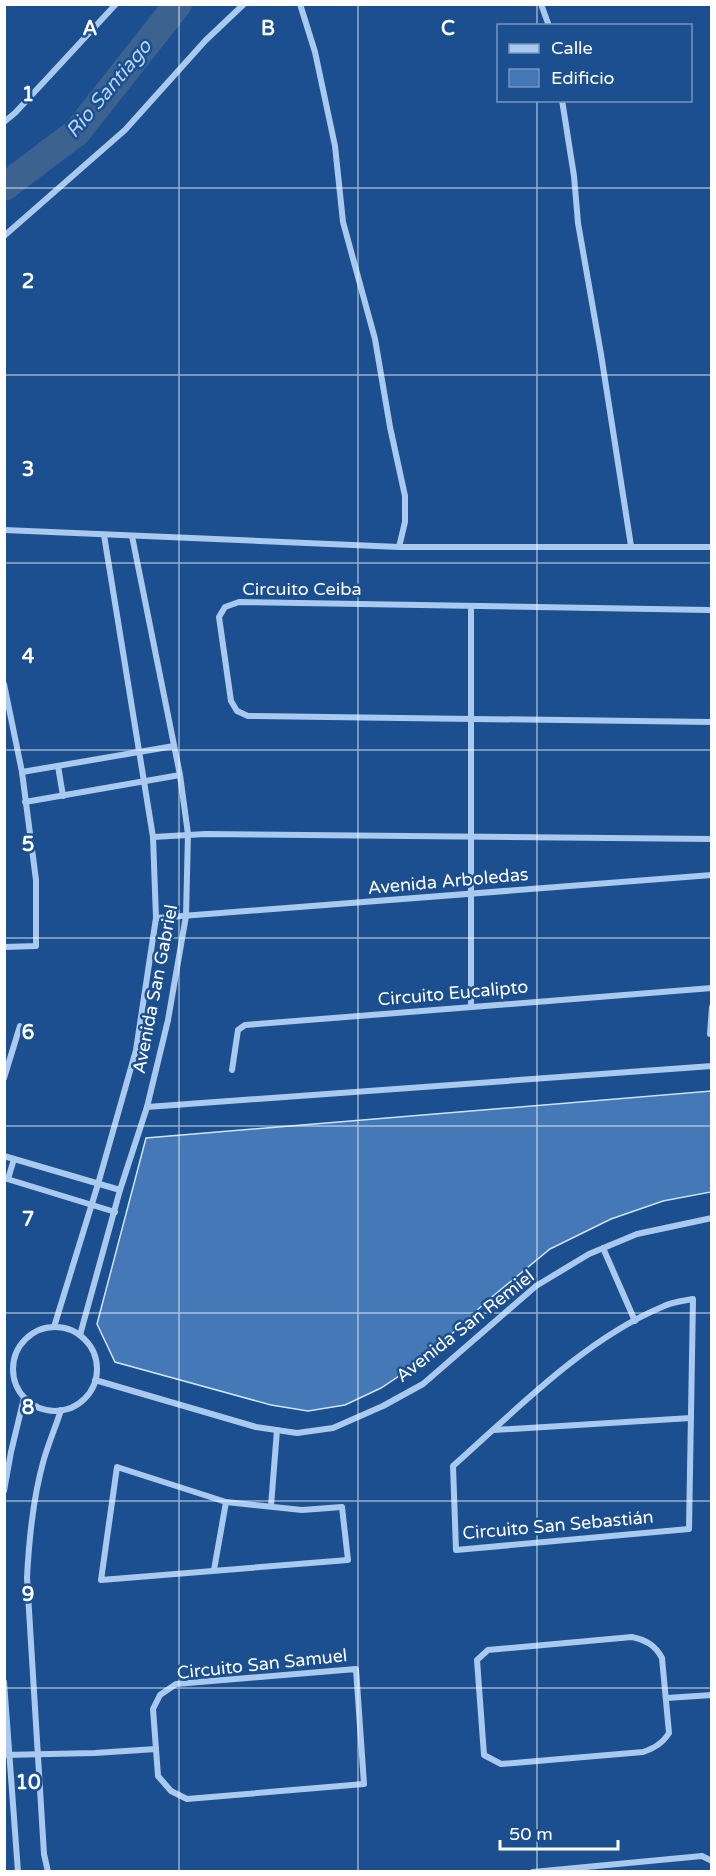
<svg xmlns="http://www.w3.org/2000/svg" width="716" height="1876" font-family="'Varela Round',sans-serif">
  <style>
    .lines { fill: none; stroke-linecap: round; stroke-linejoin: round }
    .river { stroke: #3c6290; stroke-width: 28 }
    .building { fill: #4478b7; stroke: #cfe3fa; stroke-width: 1.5 }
    .minor { stroke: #a9c9ee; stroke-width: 6 }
    .grid { fill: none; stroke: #fff; stroke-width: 1.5; stroke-opacity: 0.55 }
    .labels { text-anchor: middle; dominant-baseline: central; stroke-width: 5; stroke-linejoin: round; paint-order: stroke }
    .street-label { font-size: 18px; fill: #fff; stroke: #1b4f8f }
    .water-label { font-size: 20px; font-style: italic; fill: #b5d3f5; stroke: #1b4f8f }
    .grid-label { font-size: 20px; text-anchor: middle; font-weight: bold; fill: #fff; stroke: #1b4f8f; stroke-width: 5; stroke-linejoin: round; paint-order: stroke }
  </style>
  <rect width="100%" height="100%" fill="#1b4f8f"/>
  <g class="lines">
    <!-- river -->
    <polyline class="river" points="4,187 77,132 178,4"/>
  </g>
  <!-- building -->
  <polygon class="building" points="711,1091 711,1192 663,1201 611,1219 550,1249 487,1301 426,1358 381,1388 345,1405 308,1411 271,1405 115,1362 97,1324 146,1138"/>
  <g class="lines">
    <!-- minor -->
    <g class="minor">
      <polyline points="300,4 315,52 335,146 343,222 375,339 390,427 405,496 405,522 399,547"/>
      <polyline points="541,4 549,26"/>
      <polyline points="562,100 574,176 578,223 601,354 631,546"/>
      <polyline points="4,122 15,113 116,4"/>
      <polyline points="4,236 125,130 205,41 244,4"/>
      <polyline points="4,530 399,547 712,547"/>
      <polyline points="712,611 709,610 239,602 225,607 219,617 231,701 237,711 248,716 712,722"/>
      <polyline points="4,684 22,772 36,880 36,946 4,947"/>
      <polyline points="58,766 63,796"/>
      <polyline points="22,772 174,746"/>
      <polyline points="25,802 180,775"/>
      <polyline points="153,837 206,834 712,839"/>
      <polyline points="156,918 712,875"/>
      <polyline points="471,1007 471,606"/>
      <polyline points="710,1034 712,1007"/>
      <polyline points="232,1070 238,1030 245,1025 712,988"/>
      <polyline points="4,1078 20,1026"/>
      <polyline points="147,1107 712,1066"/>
      <polyline points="4,1156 120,1190"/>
      <polyline points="4,1178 115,1212"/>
      <polyline points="8,1179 14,1159"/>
      <polyline points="603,1248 635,1321"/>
      <path d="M693 1299 689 1529 456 1550 453 1466C515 1411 585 1339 662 1307 671 1302 683 1301 693 1299Z"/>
      <polyline points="54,1327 98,1184 136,1050 156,918 153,837 104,535"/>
      <circle cx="55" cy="1369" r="42"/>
      <polyline points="80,1335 120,1190 147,1107 168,1020 186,916 188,834 180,775 132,536"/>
      <polyline points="95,1380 256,1427 297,1433 333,1428 383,1406 423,1384 536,1286 589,1254 637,1234 712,1218"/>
      <polyline points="494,1430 691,1418"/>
      <polygon points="117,1467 226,1502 302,1510 342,1507 348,1560 101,1580"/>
      <polyline points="4,1491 11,1452 24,1398"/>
      <polyline points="271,1506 277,1430"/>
      <polyline points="214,1570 226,1502"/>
      <path d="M632 1637C646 1640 655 1645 662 1658L669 1733C662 1744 654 1748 643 1752L501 1764 484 1755 477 1660 488 1650Z"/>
      <polygon points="356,1669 364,1784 187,1799 171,1791 158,1776 153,1709 160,1695 176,1684"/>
      <polyline points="4,1682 18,1872"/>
      <polyline points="667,1698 712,1695"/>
      <polyline points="4,1755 95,1753 156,1749"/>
      <path d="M48 1872 44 1854 27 1578C29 1538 33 1497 44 1459 49 1442 56 1426 61 1410"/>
      <polyline points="533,1872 702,1856 712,1861"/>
    </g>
  </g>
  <!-- grid -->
  <path class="grid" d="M179 4V1872M358 4V1872M537 4V26M537 100V1872M4 188H712M4 375H712M4 563H712M4 750H712M4 938H712M4 1126H712M4 1313H712M4 1501H712M4 1688H712"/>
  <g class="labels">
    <!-- street labels -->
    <g class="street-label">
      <text x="302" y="589">Circuito Ceiba</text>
      <text transform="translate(448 881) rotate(-5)">Avenida Arboledas</text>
      <text transform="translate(155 989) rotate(-79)">Avenida San Gabriel</text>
      <text transform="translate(453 993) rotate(-5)">Circuito Eucalipto</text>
      <text transform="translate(465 1326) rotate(-38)">Avenida San Remiel</text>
      <text transform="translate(558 1525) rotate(-5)">Circuito San Sebastián</text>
      <text transform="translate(262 1664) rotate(-6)">Circuito San Samuel</text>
    </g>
    <!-- water labels -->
    <g class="water-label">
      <text transform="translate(109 89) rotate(-50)">Rio Santiago</text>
    </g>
  </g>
  <g class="grid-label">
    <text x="90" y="35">A</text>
    <text x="268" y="35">B</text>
    <text x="448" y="35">C</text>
    <text x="28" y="101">1</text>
    <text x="28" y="288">2</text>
    <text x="28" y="476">3</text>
    <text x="28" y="663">4</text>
    <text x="28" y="851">5</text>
    <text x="28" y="1039">6</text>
    <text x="28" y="1226">7</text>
    <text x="28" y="1414">8</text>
    <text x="28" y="1601">9</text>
    <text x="28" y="1789">10</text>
  </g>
  <!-- border -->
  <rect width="716" height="1876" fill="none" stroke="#ffffff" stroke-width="12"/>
  <!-- legend -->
  <rect x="497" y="24" width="195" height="78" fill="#1b4f8f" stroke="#7695bc" stroke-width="1.5"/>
  <rect x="509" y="44" width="30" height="9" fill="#a9c9ee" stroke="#7695bc" stroke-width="1.5"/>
  <text x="551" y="54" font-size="18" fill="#ffffff">Calle</text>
  <rect x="509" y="69" width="30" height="18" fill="#4478b7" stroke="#7695bc" stroke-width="1.5"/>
  <text x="551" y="84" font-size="18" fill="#ffffff">Edificio</text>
  <!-- scale -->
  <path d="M500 1840v9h118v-9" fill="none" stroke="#ffffff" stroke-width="3"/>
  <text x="509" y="1840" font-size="18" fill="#ffffff" stroke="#1b4f8f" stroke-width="4.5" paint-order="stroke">50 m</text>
</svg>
